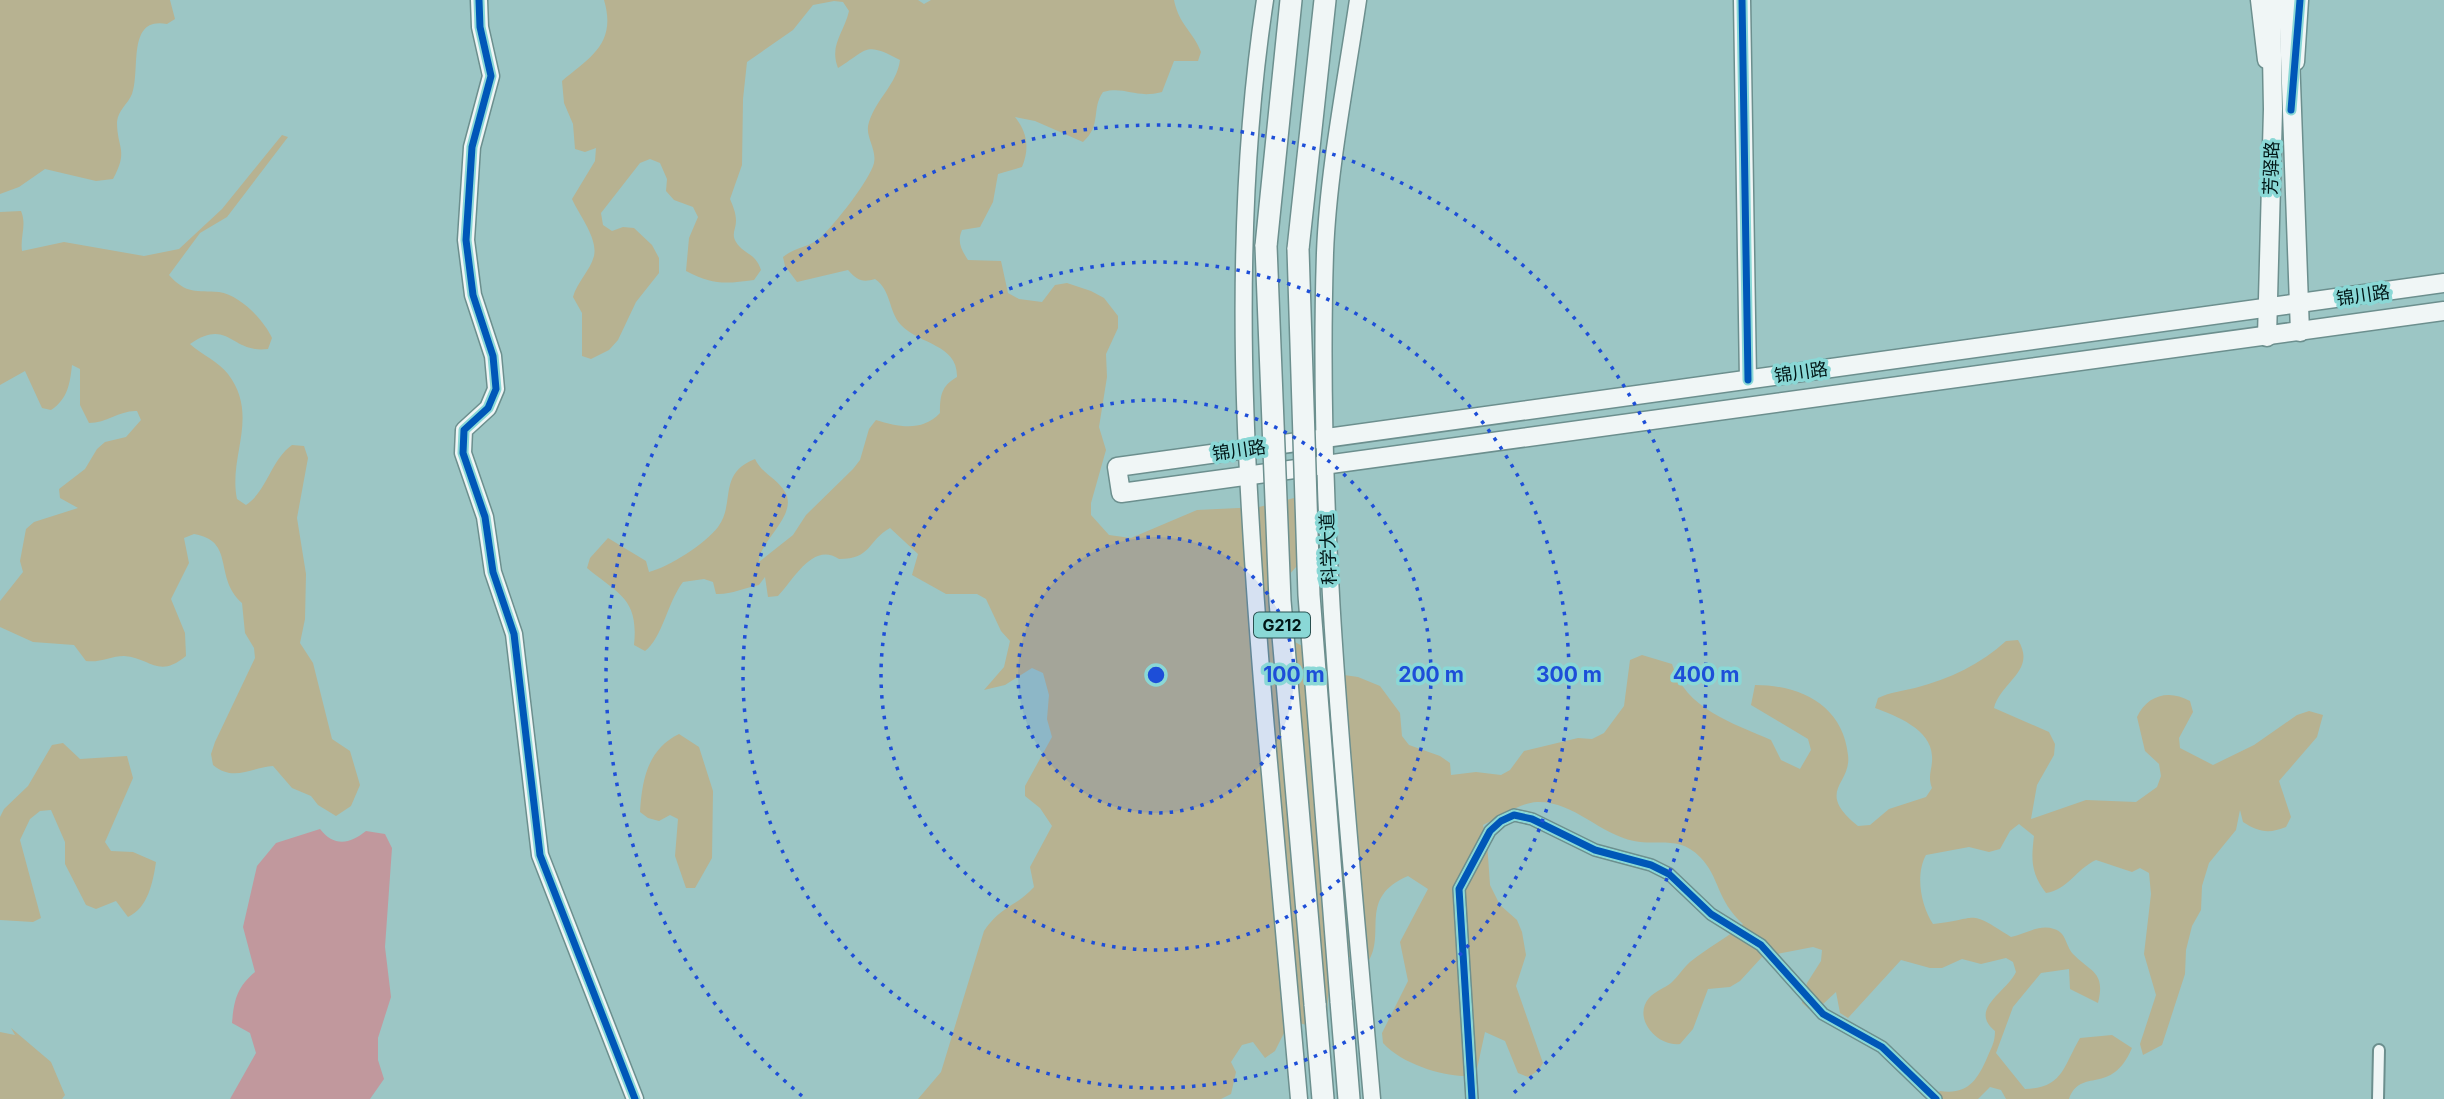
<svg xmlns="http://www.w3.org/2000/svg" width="2444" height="1099" font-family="Inter,'Noto Sans SC',sans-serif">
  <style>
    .green { fill: #b7b291 }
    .water { fill: #c1989d }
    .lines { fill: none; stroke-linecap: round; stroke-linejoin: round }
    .street-casing { stroke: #6c8f8e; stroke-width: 14 }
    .secondary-casing { stroke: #6c8f8e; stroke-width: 19 }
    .primary-casing { stroke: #6c8f8e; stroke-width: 21 }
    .highway-casing { stroke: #6c8f8e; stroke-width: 24 }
    .street { stroke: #f0f6f6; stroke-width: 10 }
    .secondary { stroke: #f0f6f6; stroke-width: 16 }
    .primary { stroke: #f0f6f6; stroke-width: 18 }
    .highway { stroke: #f0f6f6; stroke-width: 21 }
    .highway-bridge-casing { stroke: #6c8f8e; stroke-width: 24; stroke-linecap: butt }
    .highway-bridge { stroke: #f0f6f6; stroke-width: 21 }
    .cycleway-casing { stroke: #8ad8d6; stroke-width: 11 }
    .cycleway { stroke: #0057b8; stroke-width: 7 }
    .ring { fill: none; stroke: #1d4ed8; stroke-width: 3.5; stroke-dasharray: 3.5 7 }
    .labels { text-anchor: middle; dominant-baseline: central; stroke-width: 7; stroke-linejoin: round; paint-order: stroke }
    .shield { fill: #8ad8d6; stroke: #295050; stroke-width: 2 }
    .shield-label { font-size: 16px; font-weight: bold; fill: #001616 }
    .street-label { font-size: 18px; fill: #001616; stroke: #8ad8d6 }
    .centre { fill: #1d4ed8; stroke: #8ad8d6; stroke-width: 3.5 }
    .ring-label { font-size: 21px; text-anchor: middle; font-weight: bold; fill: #1d4ed8; stroke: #8ad8d6; stroke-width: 7; stroke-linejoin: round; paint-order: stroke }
  </style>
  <rect width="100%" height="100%" fill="#9cc6c5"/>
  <!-- green -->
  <g class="green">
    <path d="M0 0H170L175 19 167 24C126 16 141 70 132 94 128 104 118 110 117 122 117 149 129 150 113 179L96 181 45 169 19 187 0 194Z"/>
    <path d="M604 0H918L924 4 931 0H1174C1179 25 1193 31 1201 52L1198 61H1174L1162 92C1135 99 1126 86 1103 92 1091 109 1102 125 1083 142L1035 121 1015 117C1027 132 1030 148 1022 167L998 174 993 202 980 227 962 230C957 242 961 249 968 260L1001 261 1008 293 1019 299 1042 302 1055 285 1067 283 1091 291 1104 298 1118 316V328L1106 354 1107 377 1099 427 1106 450 1091 503V515L1109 535 1131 538 1197 510 1259 507 1317 492 1326 498 1320 540 1288 576 1293 641 1332 662 1337 674 1358 677 1380 686 1400 713 1402 736 1409 745 1440 756 1450 763 1451 775 1476 772 1501 775 1510 770 1524 751 1578 738 1592 739 1604 733 1624 706 1630 660 1642 655 1672 664C1685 709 1733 723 1771 740L1781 760 1800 769 1811 750 1808 739 1751 705 1755 685C1801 685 1843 706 1848 755 1852 785 1814 790 1858 826L1870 825 1889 809 1926 797 1932 788C1927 775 1933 769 1932 756 1931 729 1896 716 1875 708L1878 698C1891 692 1902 691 1915 688 1950 679 1981 664 2006 641L2018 640C2037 671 2001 681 1994 708L2049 732 2055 744 2054 755 2037 785 2031 819 2086 800 2136 802 2157 787 2161 776 2159 764 2145 751 2137 717C2147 695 2169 689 2190 701L2193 712 2179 738 2180 748 2213 765 2254 745 2297 715 2309 711 2323 715 2317 737 2279 781 2291 817 2286 827C2269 834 2258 832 2243 822L2240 810 2236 830 2209 863 2202 886 2201 910 2192 926 2186 950 2185 974 2162 1045 2143 1055 2140 1044 2156 995 2144 954 2151 894 2149 873 2140 868 2132 872 2096 860C2076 869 2068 890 2046 893 2031 873 2031 860 2034 836L2019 824 2010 831 2000 849 1989 852 1969 847 1926 855C1915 875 1921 906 1933 924 1981 919 1966 908 2011 937 2025 934 2039 924 2054 929 2067 933 2065 945 2073 954 2090 972 2106 971 2098 1003L2070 989 2069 969 2041 973 2013 1007 1996 1053 2025 1089C2063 1088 2063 1067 2080 1038L2112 1035 2132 1048C2111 1097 2081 1066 2069 1099H2006L2001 1090 1990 1087 1978 1099H1930L1940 1091C1967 1095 1977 1081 1987 1058 1991 1048 1995 1043 1995 1031 1968 1009 2007 992 2016 972L2013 962 2006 958 1981 964 1962 959 1942 968H1930L1901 960 1848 1018 1840 1013 1836 992 1822 1005 1809 1009 1802 1003 1807 983 1821 961 1822 950 1813 947 1762 957 1740 981 1730 987 1708 989 1693 1029 1680 1044C1657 1047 1632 1018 1649 998 1655 991 1665 988 1671 983 1678 977 1683 968 1690 962 1707 948 1727 938 1743 924 1716 900 1720 877 1700 857 1679 835 1657 846 1634 841 1599 834 1574 801 1537 802 1519 803 1499 818 1483 825L1487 842 1490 885 1500 905 1517 920 1522 932 1526 955 1516 986 1543 1063 1538 1071 1528 1077 1518 1073 1505 1041 1485 1032 1477 1069 1470 1076C1443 1077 1402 1064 1383 1043L1382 1033 1408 981 1400 942 1428 889 1408 876C1357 898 1387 933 1368 962L1349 957C1328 970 1328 995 1327 1018L1311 1026 1290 1021 1275 1051 1265 1058 1253 1042 1242 1045 1231 1062 1236 1072 1231 1094 1221 1099H918L941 1072 984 931C1002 905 1016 907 1034 887L1030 867 1052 826 1040 808 1025 796V786L1052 737 1047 719 1049 695 1043 673 1032 668 1005 685 984 690 1004 667 1010 641 1001 631 986 599 977 594H946L912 575 918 554 890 528C867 541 872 559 839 559 813 542 795 578 778 596L768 597 765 577 759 585C745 588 729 595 716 594L713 582 704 579 683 582C668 601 662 639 645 651L634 645C639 598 618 594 587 568L590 558 608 538 646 561 649 572C669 567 705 544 718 527 736 503 717 474 755 459 762 474 777 478 785 492 799 515 758 542 759 562L793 535 806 515 853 469 860 460 869 429 876 420C899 427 922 432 940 413 940 396 941 386 957 377 958 344 920 345 901 325 888 311 892 291 875 279 862 283 857 280 848 270L797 282 785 266 783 257C795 247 811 247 821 237 834 225 870 180 874 163 877 148 864 136 869 122 876 99 897 84 900 60 865 41 868 49 838 68 829 45 844 33 849 11L843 2 834 1 813 5 793 30 747 62 743 99 742 165 730 199C733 206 736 213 736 221 736 229 731 234 736 242 744 255 755 252 761 270L754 280C725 284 713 285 686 271L689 238 698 217 693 207 674 200 666 191 667 179 660 163 650 159 640 163 601 213 603 225 612 231 623 227 634 228 652 245 659 258V273L636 302 618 340 609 350 591 359 582 356V313L573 297C577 282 590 271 594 256 598 238 579 215 572 199L595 161 596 148 585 152 575 149 573 124 564 103 562 81C590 57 617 44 604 0Z"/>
    <path d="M282 135 288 137 227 217 200 233 169 275C187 295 196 290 219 292 240 295 264 320 272 338L268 349C231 354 229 317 190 344 202 355 218 361 228 374 260 416 228 456 237 499L246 505C268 490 270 461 292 445L304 446 308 458 297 518 306 574 305 619 300 643 313 663 332 739 350 751 360 785 351 806 336 816 318 805 311 796 292 788 273 766C249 768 234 782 213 765L211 754 215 742 255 658 254 648 245 633 242 603C213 577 236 541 194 534L184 538 189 563 171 599 185 633 186 656C158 679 151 658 124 656 111 656 100 663 86 661L74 645 33 642 0 627V601L23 572 20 561 26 529 34 522 78 508 60 498 59 489 85 469 97 449 105 442 126 437 141 420 137 411C120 410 107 423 89 423L80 405V369L72 365C70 383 68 399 51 410L42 408 25 371 0 385V212L21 211C27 225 20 236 22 251L64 242 144 256 179 249 222 209Z"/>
    <path d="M679 734 699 747 713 791 712 858 695 888H686L675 856 678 819 670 815 659 821 648 818 640 812C642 779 648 749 679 734Z"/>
    <path d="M63 743 80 759 127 756 133 778 105 842 111 851 133 852 156 862C153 882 148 908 128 917L116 901 96 909 86 905 65 864V842L51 810 40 811 30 819 20 840 41 918 33 922 0 920V817L4 809 28 786 52 745Z"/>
    <polygon points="11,1028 51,1062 65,1095 62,1099 0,1099 0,1032 15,1035"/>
  </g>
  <!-- water -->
  <path class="water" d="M320 829C334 847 350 844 366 831L385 834 392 848 385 947 391 997 378 1038V1060L384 1079 370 1099H230L256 1053 250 1033 232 1023C234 1000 237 987 255 972L243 927 257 866 276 843Z"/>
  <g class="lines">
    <!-- street casing -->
    <g class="street-casing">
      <g id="street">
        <polyline points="1472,1099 1459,889 1490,831 1501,821 1514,815 1532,819 1595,850 1651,865 1669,874 1711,914 1761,945 1823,1014 1882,1047 1936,1099"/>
        <polyline points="2378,1099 2379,1050"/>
      </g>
    </g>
    <!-- secondary casing -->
    <g class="secondary-casing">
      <g id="secondary">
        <polyline points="479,0 480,27 491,76 472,147 466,240 473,295 493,356 496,389 488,408 464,430 463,453 485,517 493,572 514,634 540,855 635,1099"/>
        <path d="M1265 0C1229 237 1245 480 1265 718 1277 845 1288 972 1299 1099"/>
        <path d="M1358 0C1346 81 1328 172 1325 253 1316 536 1348 818 1372 1099"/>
        <polyline points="1742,0 1748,380"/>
        <polyline points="2259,0 2266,60"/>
        <polyline points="2296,62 2300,0"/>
      </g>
    </g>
    <!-- primary casing -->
    <g class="primary-casing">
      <g id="primary">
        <polyline points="2288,0 2300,332"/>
        <polyline points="2444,283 1117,467 1121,493 2444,311"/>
        <polyline points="2267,337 2273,109 2271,0"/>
      </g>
    </g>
    <!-- highway casing -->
    <g class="highway-casing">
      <g id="highway">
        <polyline points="1266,246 1291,0"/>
        <polyline points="1298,249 1325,0"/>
        <polyline points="1341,1001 1349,1099"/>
        <polyline points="1315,1004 1323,1099"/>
      </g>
    </g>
    <!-- street -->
    <use href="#street" class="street"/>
    <!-- secondary -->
    <use href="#secondary" class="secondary"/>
    <!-- primary -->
    <use href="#primary" class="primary"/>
    <!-- highway -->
    <use href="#highway" class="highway"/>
    <!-- highway-bridge casing -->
    <g class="highway-bridge-casing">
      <g id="highway-bridge">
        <polyline points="1266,246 1280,601 1315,1004"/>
        <polyline points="1298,249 1309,595 1341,1001"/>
      </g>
    </g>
    <!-- highway-bridge -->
    <use href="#highway-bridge" class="highway-bridge"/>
    <!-- cycleway casing -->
    <g class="cycleway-casing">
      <g id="cycleway">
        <polyline points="479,0 480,27 491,76 472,147 466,240 473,295 493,356 496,389 488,408 464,430 463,453 485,517 493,572 514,634 540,855 635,1099"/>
        <polyline points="1742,0 1748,380"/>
        <polyline points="2291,110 2300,0"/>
        <polyline points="1472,1099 1459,889 1490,831 1501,821 1514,815 1532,819 1595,850 1651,865 1669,874 1711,914 1761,945 1823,1014 1882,1047 1936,1099"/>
      </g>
    </g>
    <!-- cycleway -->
    <use href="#cycleway" class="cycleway"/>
  </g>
  <!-- distance rings -->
  <circle cx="1156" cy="675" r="138" fill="#1d4ed8" fill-opacity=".12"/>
  <g class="ring">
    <circle cx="1156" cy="675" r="138"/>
    <circle cx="1156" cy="675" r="275"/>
    <circle cx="1156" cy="675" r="413"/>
    <path d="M802 1096A550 550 0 1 1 1510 1096"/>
  </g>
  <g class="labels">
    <!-- shield labels -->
    <rect class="shield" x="1254" y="612.5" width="56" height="25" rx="5"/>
    <g class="shield-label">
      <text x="1282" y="625">G212</text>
    </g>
    <!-- street labels -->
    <g class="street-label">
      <text transform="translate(2271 168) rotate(-88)">芳驿路</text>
      <text transform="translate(2363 295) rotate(-8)">锦川路</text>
      <text transform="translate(1801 372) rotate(-8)">锦川路</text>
      <text transform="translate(1239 450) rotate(-8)">锦川路</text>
      <text transform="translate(1328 549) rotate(-92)">科学大道</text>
    </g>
  </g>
  <circle cx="1156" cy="675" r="10" class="centre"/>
  <g class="ring-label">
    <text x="1294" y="682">100 m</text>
    <text x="1431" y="682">200 m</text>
    <text x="1569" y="682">300 m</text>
    <text x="1706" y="682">400 m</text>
  </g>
</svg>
